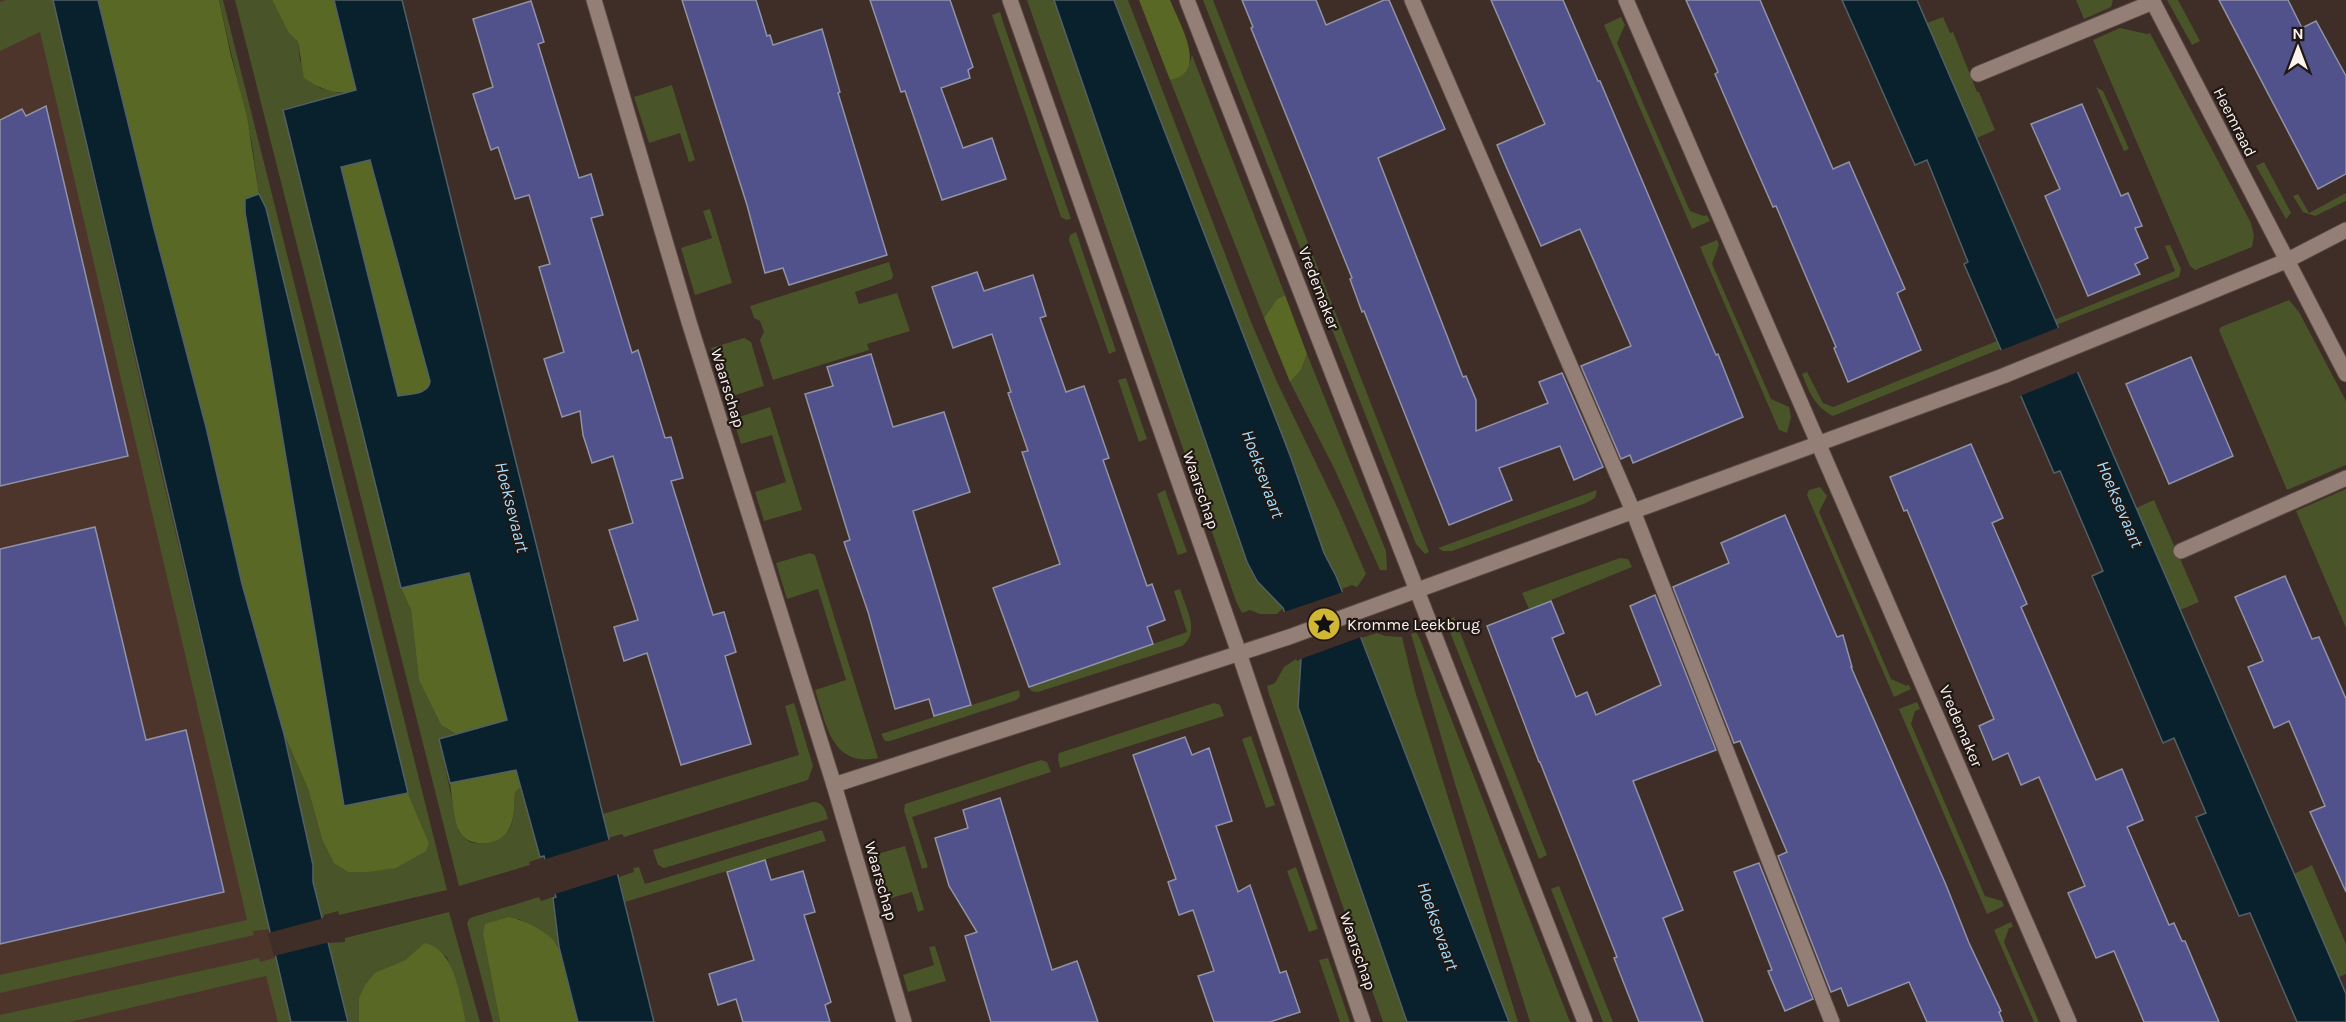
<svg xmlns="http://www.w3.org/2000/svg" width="2346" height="1022" font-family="Karla,sans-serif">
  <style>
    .built { fill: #4d352c }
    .green { fill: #495428 }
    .forest { fill: #596825 }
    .water { fill: #08212c; stroke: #526066; stroke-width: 1.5; fill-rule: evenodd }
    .pier { fill: #3f2d27 }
    .building { fill: #51528c; stroke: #9092a6; stroke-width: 1.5 }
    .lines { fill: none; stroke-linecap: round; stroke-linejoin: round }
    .minor-casing { stroke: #594a44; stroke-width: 17 }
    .minor { stroke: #947f77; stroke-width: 15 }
    .labels { text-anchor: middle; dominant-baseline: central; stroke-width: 4.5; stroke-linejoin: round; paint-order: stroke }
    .street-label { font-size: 16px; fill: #fef2ed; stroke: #201815 }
    .poi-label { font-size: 16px; fill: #fef2ed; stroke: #201815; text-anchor: start }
    .water-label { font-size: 18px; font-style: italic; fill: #a2ddfd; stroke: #201815 }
  </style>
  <rect width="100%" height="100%" fill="#3f2d27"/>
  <!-- built -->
  <polygon class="built" points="0,0 78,0 325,1022 0,1022"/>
  <!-- green -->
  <g class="green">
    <polygon points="6,0 53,0 155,447 270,929 253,931 254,935 0,993 0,975 247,920 40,32 0,51 0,2"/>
    <polygon points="219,0 223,0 447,890 339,915 338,911 324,915 324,917 321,916 313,882 313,865 284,734 308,789 322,839 429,843 408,793 266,208 259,194 252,144"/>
    <path d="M235 0H272L288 32 298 42 300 61 320 88 344 94 283 109 401 588 411 610 419 679 441 725 456 734 439 739 459 832C462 835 466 840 470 842 481 846 503 841 509 830 515 819 514 804 515 792L521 787 540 856 544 857 529 862 530 865 459 886Z"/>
    <polygon points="1027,0 1054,0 1247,562 1253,575 1283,608 1277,614 1260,614 1250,610 1242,613 1236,601"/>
    <polygon points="1114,0 1128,0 1251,322 1278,384 1339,511 1366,574 1357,587 1352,585 1342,589 1324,553 1291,458"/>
    <polygon points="1203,0 1213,0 1429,552 1425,554 1416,544"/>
    <polygon points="2076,0 2113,0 2111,7 2084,19"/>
    <polygon points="2167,0 2178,0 2200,41 2192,45"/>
    <polygon points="1000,12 1004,25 1071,219 1066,220 1061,217 992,15"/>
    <polygon points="1621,17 1625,25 1617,43 1690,211 1704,216 1707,215 1710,221 1692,229 1604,25"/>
    <polygon points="1943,17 1950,33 1953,32 1977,92 1979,92 1995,130 1977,138 1927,23"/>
    <polygon points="2120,28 2147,34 2150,33 2251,223 2254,236 2252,247 2195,270 2190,266 2093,40"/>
    <path d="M1192 55 1285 295 1277 299 1264 318 1170 80C1184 77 1189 68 1192 55Z"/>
    <polygon points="672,85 695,160 689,162 680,133 649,143 634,97"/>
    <polygon points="2096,87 2103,91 2129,149 2124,151"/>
    <polygon points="2264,162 2291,213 2286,219 2256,166"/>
    <polygon points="2346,193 2346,201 2315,216 2303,212 2293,196 2298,194 2309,213"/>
    <polygon points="710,209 732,283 695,295 681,248 712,238 703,211"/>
    <polygon points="1076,232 1116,351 1109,354 1069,240 1070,235"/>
    <polygon points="1717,240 1719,245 1712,264 1771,399 1789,407 1791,417 1787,433 1779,430 1700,247"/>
    <polygon points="2170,245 2181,269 2179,277 2056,325 2054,320 2175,271 2165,246"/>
    <polygon points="889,262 893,275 892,279 855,292 859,304 897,293 910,331 867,344 869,350 773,380 760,340 764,332 760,321 754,318 750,306"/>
    <polygon points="2289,300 2299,312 2346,401 2346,465 2287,490 2219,330 2221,327"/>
    <polygon points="744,338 751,342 764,386 726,398 711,348"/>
    <path d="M1997 341 2000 349 1833 416C1815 407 1809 392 1802 374L1807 372 1823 403 1833 407Z"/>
    <polygon points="1307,354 1386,551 1387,570 1380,570 1334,468 1290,382 1301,370"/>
    <polygon points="1126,378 1147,439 1139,442 1118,380"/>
    <polygon points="770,407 802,510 764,521 755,492 786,482 772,435 741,444 733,419"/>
    <polygon points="1820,487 1827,496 1819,512 1891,679 1907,686 1908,684 1911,689 1894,697 1807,495 1809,490"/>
    <polygon points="2346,489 2346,628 2296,511"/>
    <polygon points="1165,490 1187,552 1178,555 1157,494"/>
    <polygon points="1597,490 1595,498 1586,503 1452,551 1443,551 1438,548"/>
    <polygon points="2154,500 2199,602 2180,610 2136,508"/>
    <path d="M810 553 815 555 878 758C831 768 826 723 815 690L846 680 818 589 787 599 776 563Z"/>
    <polygon points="1620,558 1628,559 1632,567 1529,609 1522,593"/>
    <path d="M1180 589C1186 609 1201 632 1182 646L1038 692 1031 691 1029 687 1187 632 1174 591Z"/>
    <polygon points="1454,617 1547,855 1539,859 1450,632 1448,619"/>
    <polygon points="1416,632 1420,639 1570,1022 1530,1022 1455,784 1411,634"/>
    <polygon points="1377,633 1385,636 1402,637 1415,691 1518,1022 1484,1022 1361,638"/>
    <polygon points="1296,659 1297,661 1301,659 1298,707 1407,1022 1383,1022 1269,694 1267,686 1275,683 1284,667"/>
    <polygon points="1019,690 1020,696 1017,700 890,741 885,741 881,734"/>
    <polygon points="1917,702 1920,709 1915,711 1911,724 1985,896 2002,901 2004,906 1987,914 1899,709"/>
    <polygon points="794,703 813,766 808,780 624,837 622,834 608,838 603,814 799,755 785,706"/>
    <polygon points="1214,703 1220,705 1224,716 1060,768 1058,758 1059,753"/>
    <polygon points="1251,736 1275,805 1266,808 1242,739"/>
    <polygon points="1041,760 1047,762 1051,772 912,817 928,867 922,869 904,810 905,804"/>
    <path d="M813 802C823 802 826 810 828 819L664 868 658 865 653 850Z"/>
    <polygon points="822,830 826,841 625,902 619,877 634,872 633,868 639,867 645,884"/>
    <polygon points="905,846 924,910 918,912 912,892 881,901 867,857"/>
    <polygon points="2312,865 2346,944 2346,974 2339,977 2294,874"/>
    <polygon points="1296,867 1318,929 1309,932 1287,871"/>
    <polygon points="1559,886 1613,1022 1603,1022 1551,889"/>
    <polygon points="556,896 553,898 559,947 549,937 519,919 483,935 500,1022 493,1022 467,923 470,918 539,897 541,901"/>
    <polygon points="449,912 480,1022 466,1022 447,957 425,944 405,960 389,967 359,998 359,1022 348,1022 327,943 345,942 345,938"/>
    <polygon points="2011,922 2013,927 2009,928 2004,942 2039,1022 2034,1022 1994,930"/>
    <polygon points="935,946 946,981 908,992 903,975 934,965 929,947"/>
    <polygon points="277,956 291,1022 278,1022 266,976 70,1022 0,1022 0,1015 259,958 260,962 274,958"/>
    <polygon points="1328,958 1350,1022 1340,1022 1319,960"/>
  </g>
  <!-- forest -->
  <g class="forest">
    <polygon points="98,0 219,0 231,56 247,117 259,194 245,199 245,212 344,805 408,793 429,843 426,851 396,868 368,872 348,872 334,863 322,839 308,789 284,734 242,584 206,427 153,225"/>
    <path d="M272 0H334L356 91C336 96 321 89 304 78L298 42 288 32Z"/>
    <path d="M1139 0H1170C1179 23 1210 73 1170 80Z"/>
    <path d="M370 160 430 381C429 396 409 394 397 397L341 167Z"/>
    <polygon points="1285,295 1307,354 1301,370 1290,382 1264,318 1277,299"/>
    <polygon points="469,572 507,720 456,734 441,725 419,680 411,610 401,588"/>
    <path d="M516 770 521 787 515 792C514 805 515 818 509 829 501 846 471 848 461 834 454 825 452 795 450 783Z"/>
    <path d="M509 917C524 920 553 933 559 949 568 970 572 999 578 1022H500L483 935 485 924Z"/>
    <path d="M425 943C456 951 459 995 466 1022H359V998L365 985 375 973 405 960Z"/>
  </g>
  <!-- water -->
  <g class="water">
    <polygon points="53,0 98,0 153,225 206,427 242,584 284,734 313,865 313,882 348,1022 291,1022"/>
    <path d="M334 0H402L654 1022H578L559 947 553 898 556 897 544 856 540 857 516 770 450 783 439 739 507 720 469 573 401 588 283 110 356 90ZM370 160 430 381C429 395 409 394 398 396L341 167Z"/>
    <polygon points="1054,0 1114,0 1291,458 1324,553 1336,576 1361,638 1509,1022 1407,1022 1298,707 1301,659 1283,608 1257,581 1247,562"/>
    <polygon points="1842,0 1917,0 2346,994 2346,1022 2297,1022 2250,913 2239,916 2196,817 2206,813 2174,738 2163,743 2092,576 2103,571 2060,471 2054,473 1964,264 1968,262 1927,160 1915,165"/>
    <polygon points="259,194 266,208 408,793 344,806 245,212 245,199"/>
  </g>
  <!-- pier -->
  <g class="pier">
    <polygon points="2060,327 2080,371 2018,397 1999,351"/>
    <polygon points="1346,591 1364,636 1298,660 1281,613"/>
    <polygon points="611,839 622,873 552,895 542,860"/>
    <polygon points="324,918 330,942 274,956 268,933"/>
  </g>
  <!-- building -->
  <g class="building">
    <polygon points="682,0 756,0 767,36 770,35 773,45 822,29 840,92 838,93 887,255 789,285 783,268 765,273 747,205"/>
    <polygon points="870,0 950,0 973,67 968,70 970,78 941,88 963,148 992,138 1006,179 942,200 905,91 901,92"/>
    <polygon points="1242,0 1316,0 1326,25 1384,0 1389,0 1445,129 1378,158 1463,377 1466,376 1476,400 1476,431 1548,403 1539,382 1562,373 1603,467 1574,480 1560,446 1499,468 1512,500 1449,525 1364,311 1362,312 1350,279 1352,278 1251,28 1253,27"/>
    <polygon points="1491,0 1563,0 1598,81 1600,81 1716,355 1718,354 1743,417 1633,463 1630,455 1621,459 1581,366 1631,346 1580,229 1541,246 1505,164 1497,145 1545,124"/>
    <polygon points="1686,0 1760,0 1833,169 1849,162 1905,289 1897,293 1921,350 1848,382 1834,348 1836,347 1776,206 1773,207 1743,139 1715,74 1718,72"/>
    <polygon points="2219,0 2288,0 2302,28 2316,21 2346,76 2346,174 2318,189"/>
    <polygon points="531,1 544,42 538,44 579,178 591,174 603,215 591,218 632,353 638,350 665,438 671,437 683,478 671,481 713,615 724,612 736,652 725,656 751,744 681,765 647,653 624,661 614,627 638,620 609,530 633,523 613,456 592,463 583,435 580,411 562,417 544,359 564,352 539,267 550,264 529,195 515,199 498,147 491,150 473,94 493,87 473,19"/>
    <polygon points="2082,104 2121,196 2128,193 2142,226 2135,228 2148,258 2135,264 2140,274 2088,296 2045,196 2060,189 2031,124"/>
    <polygon points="46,106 128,456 0,486 0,120 22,109 26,116"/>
    <polygon points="977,272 984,291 1033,275 1046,316 1040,318 1066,392 1084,386 1109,458 1103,460 1147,586 1152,584 1165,620 1147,627 1153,644 1029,687 993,588 1060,564 1022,452 1028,451 1008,393 1011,392 992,334 953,348 932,287"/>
    <polygon points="871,354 893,427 944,412 970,492 913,511 971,705 934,716 929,699 895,709 868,612 844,542 850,540 805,394 833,386 827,367"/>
    <polygon points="2191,357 2233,456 2169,484 2126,384"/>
    <polygon points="1971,444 2003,518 1992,523 2027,604 2021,607 2096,780 2122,769 2143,820 2127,827 2169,925 2174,923 2182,941 2185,941 2219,1022 2144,1022 2114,951 2096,958 2068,893 2085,886 2039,777 2021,785 2008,753 1993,760 1979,726 1994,719 1907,510 1904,511 1890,477"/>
    <polygon points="1785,515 1837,637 1843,635 1852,667 1851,667 1946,885 1969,943 2001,1011 1999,1012 2003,1022 1927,1022 1909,982 1848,1006 1841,988 1831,992 1778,856 1787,852 1740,741 1734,743 1673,587 1729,563 1721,543"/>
    <polygon points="95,527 146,740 186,730 224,892 0,944 0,549"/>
    <polygon points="2285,576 2312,639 2319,637 2346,699 2346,892 2310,812 2325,806 2289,721 2274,728 2248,667 2263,661 2235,597"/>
    <polygon points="1655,595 1716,750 1633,781 1683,910 1663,918 1703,1022 1639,1022 1614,958 1617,957 1540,762 1539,762 1487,626 1551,601 1564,633 1552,638 1576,697 1587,692 1596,715 1661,685 1630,606"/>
    <polygon points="1185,737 1192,755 1209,748 1232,821 1216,826 1238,892 1250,885 1280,973 1286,971 1300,1012 1270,1022 1214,1022 1198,976 1214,971 1193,910 1179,915 1168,882 1176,879 1133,755"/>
    <polygon points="1000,798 1052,970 1077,961 1098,1022 991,1022 965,936 977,932 949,886 935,838 968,828 963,810"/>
    <polygon points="765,860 771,880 803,871 815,912 804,915 831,1002 825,1005 830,1022 743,1022 736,999 718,1005 709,974 754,960 727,872"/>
    <polygon points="1759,863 1813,999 1785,1011 1768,971 1772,970 1734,872"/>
  </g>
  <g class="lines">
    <!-- minor casing -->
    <g class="minor-casing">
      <g id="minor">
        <polyline points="594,0 689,322 834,785 904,1022"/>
        <polyline points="1010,0 1239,653 1363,1022"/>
        <polyline points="1187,0 1585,1022"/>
        <polyline points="1412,0 1633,511 1832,1022"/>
        <polyline points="1626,0 2069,1022"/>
        <polyline points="2152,0 2346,374"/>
        <polyline points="1978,74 2153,2"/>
        <polyline points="2181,551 2346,478"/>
        <polyline points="834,785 1289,637 1820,443 2003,376 2198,297 2286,261 2346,230"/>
      </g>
    </g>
    <!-- minor -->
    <use href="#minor" class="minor"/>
  </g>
  <!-- icons -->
  <defs>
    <g id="sight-disc" transform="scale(1.725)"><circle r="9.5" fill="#d2b735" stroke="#201815"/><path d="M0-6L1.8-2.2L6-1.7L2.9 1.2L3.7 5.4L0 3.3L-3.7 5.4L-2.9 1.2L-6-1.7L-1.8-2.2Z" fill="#111"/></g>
  </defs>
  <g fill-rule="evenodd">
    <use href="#sight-disc" x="1324" y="624"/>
  </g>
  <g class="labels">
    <!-- street labels -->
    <g class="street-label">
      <text transform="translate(2235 122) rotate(63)">Heemraad</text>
      <text transform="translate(1319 288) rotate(69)">Vredemaker</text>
      <text transform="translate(728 388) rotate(73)">Waarschap</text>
      <text transform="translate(1201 490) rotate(71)">Waarschap</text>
      <text transform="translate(1961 726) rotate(67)">Vredemaker</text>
      <text transform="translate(881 881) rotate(74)">Waarschap</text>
      <text transform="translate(1358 951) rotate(71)">Waarschap</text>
    </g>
    <!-- poi labels -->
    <g class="poi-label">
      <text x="1347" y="624">Kromme Leekbrug</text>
    </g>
    <!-- water labels -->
    <g class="water-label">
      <text transform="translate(1263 474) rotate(70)">Hoeksevaart</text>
      <text transform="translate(2120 504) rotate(67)">Hoeksevaart</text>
      <text transform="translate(512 507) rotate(76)">Hoeksevaart</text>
      <text transform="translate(1438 926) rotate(71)">Hoeksevaart</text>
    </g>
  </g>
  <!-- north arrow -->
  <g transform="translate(2298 48)" stroke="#201815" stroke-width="4.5" paint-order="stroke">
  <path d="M0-4.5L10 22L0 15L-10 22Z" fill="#fef2ed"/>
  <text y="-9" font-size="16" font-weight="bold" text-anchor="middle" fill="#fef2ed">N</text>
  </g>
</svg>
